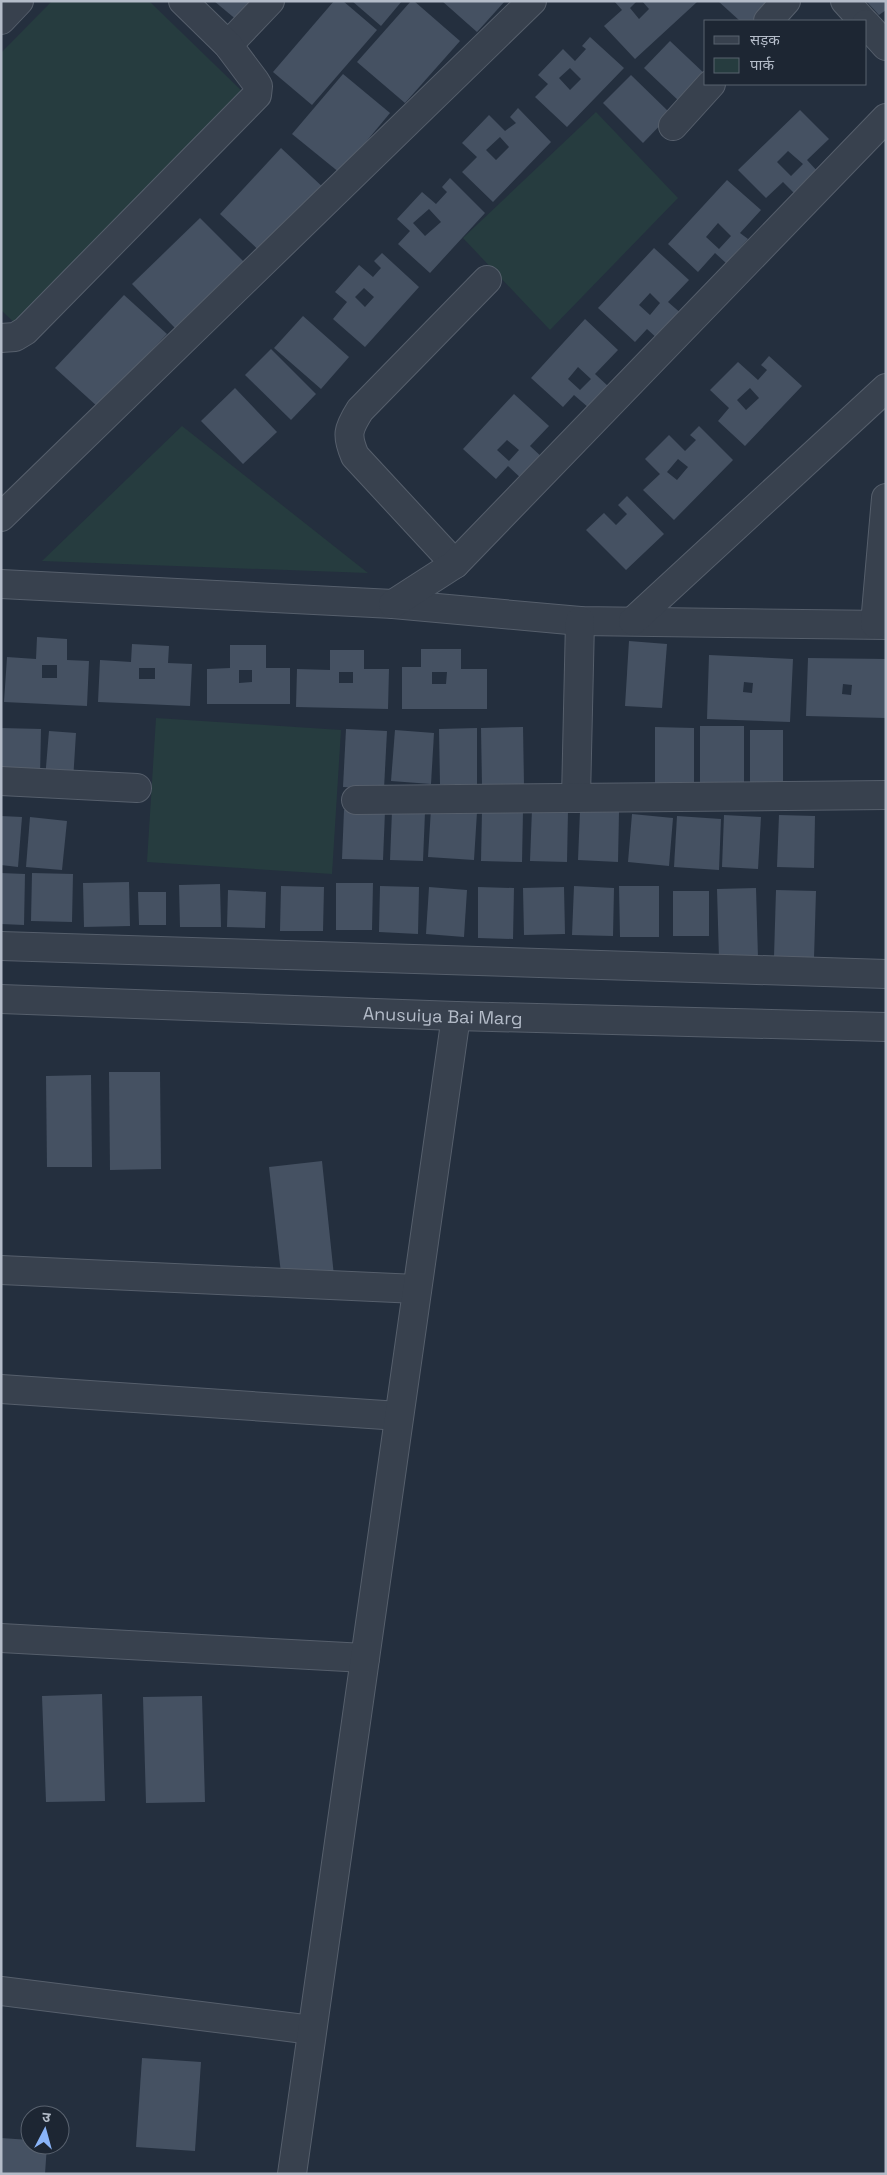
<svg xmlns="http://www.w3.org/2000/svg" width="887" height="2175" font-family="'Space Grotesk','Noto Sans Devanagari',sans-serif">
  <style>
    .green { fill: #263c3f }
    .building { fill: #455162; fill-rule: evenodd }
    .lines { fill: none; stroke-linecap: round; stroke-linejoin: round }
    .minor-casing { stroke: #565f6c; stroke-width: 30 }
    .minor { stroke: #38414e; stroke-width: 28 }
    .labels { text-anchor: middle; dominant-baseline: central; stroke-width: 4; stroke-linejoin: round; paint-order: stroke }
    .street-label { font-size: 18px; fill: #b4bcc9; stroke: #1d2633 }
  </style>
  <rect width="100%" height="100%" fill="#242f3e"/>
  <!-- green -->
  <g class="green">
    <polygon points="52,1 149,1 247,96 21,329 1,310 1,53"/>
    <polygon points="596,112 678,198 550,330 463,238"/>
    <polygon points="182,426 368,573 42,561"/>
    <polygon points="156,718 341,730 332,874 147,862"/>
  </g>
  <!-- building -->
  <g class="building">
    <polygon points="214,1 255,1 238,21"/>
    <polygon points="334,1 343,1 377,30 312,105 273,72"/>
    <polygon points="352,1 402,1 381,26"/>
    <polygon points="411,1 414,1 460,41 405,103 357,62"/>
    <polygon points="442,1 505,1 477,32"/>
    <polygon points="614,1 637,1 630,8 639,19 649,9 642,1 697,2 635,59 604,26 622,10"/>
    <polygon points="718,1 766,1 770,6 756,21 740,21"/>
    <polygon points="866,1 886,1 886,10 879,15"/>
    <path d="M590 37 624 68 567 127 535 97 548 84 538 75 563 49 575 61 586 49 582 46ZM570 68 581 79 570 90 559 78Z"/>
    <polygon points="670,41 706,75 680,102 644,68"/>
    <polygon points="343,74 390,113 340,173 292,134"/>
    <polygon points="631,75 671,114 643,143 603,103"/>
    <path d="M518 108 551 142 493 202 462 172 477 157 462 143 489 115 505 131 516 123 510 117ZM500 137 509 147 496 160 486 150Z"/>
    <path d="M800 110 829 139 807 160 819 173 796 195 783 182 766 198 738 170ZM788 151 803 164 791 176 777 162Z"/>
    <polygon points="281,148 327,191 265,256 220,214"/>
    <path d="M450 178 485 213 430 273 398 244 410 231 397 219 422 192 436 204 447 192 442 187ZM429 209 441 222 425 236 413 223Z"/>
    <path d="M727 180 761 210 740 233 748 239 726 263 715 253 698 272 668 244ZM718 223 731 236 719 249 706 237Z"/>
    <polygon points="200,218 245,263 176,329 132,284"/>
    <path d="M654 248 689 280 668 302 683 315 659 340 647 329 635 342 598 308ZM650 293 660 303 650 315 639 305Z"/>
    <path d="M382 253 419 287 365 347 333 319 347 302 335 292 359 265 373 277 381 268 374 261ZM364 288 374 297 365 307 355 297Z"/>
    <polygon points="124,295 167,334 98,407 55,368"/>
    <polygon points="303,316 349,357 321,389 274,348"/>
    <path d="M585 319 618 350 595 374 609 387 589 408 574 395 563 407 531 378ZM578 367 591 379 580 390 568 379Z"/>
    <polygon points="271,349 316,394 291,420 245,375"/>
    <path d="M769 356 802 386 745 446 718 421 729 408 710 390 738 362 758 380 767 370 761 365ZM750 388 759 398 746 410 737 400Z"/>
    <polygon points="235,388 277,432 243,464 201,421"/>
    <path d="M514 394 549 426 530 446 544 459 524 481 508 466 496 479 463 449ZM507 440 519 450 509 461 497 450Z"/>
    <path d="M699 426 733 460 674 520 643 490 660 474 645 459 669 435 685 451 696 440 690 435ZM678 459 688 467 677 480 667 472Z"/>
    <polygon points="627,496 664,534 626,570 586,530 604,513 616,525 627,514 618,505"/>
    <path d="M37 637 67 639V660L89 661 87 706 4 702 7 657 36 659ZM42 665H57V678H42Z"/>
    <polygon points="629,641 667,644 662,708 625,706"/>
    <path d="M132 644 169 646 168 663 192 664 190 706 98 702 100 660 131 662ZM139 668H155V679H139Z"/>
    <path d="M230 645H266V668H290V704H207V669L230 668ZM239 670H252V682L239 683Z"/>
    <path d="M421 649H461V669H487V709H402V667H421ZM432 672H447L446 684H432Z"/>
    <path d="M330 650H364V669H389L388 709 296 707 297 669 330 670ZM339 672H353V683H339Z"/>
    <path d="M709 655 793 659 790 722 707 719ZM744 682 753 683 752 693 743 692Z"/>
    <path d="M808 658 886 659V718L806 716ZM843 684 852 685 851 695 842 694Z"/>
    <rect x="700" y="726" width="44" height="64"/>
    <polygon points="523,727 524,785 482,786 481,728"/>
    <polygon points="655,727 694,728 694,793 655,793"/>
    <polygon points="1,728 41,729 40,777 1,776"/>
    <polygon points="477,728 477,784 440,784 439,729"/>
    <polygon points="346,729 387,731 384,789 343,787"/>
    <polygon points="395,730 434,733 431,784 391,781"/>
    <rect x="750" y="730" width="33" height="63"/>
    <polygon points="49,731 76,733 73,781 45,779"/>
    <polygon points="431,809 477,812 474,860 428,857"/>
    <polygon points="532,809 568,810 567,862 530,861"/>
    <polygon points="344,810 385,811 383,860 342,859"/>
    <polygon points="482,810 523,811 522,862 481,861"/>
    <polygon points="392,811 425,812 423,861 390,860"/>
    <polygon points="580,811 619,812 618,862 578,860"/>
    <polygon points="632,814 673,818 669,866 628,862"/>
    <polygon points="724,815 761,817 758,869 722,867"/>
    <polygon points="779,815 815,816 814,868 777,867"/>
    <polygon points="1,816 22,817 18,867 1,865"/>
    <polygon points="677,816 721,819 719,870 674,867"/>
    <polygon points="30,817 67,821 62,870 26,867"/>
    <polygon points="1,873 25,874 24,925 1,924"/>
    <polygon points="32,873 73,874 72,922 31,921"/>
    <polygon points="129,882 130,926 84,927 83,883"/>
    <polygon points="336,883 373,883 372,930 336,930"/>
    <polygon points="220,884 221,927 180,927 179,885"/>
    <polygon points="281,886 324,887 323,931 280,931"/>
    <polygon points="380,886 419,887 418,934 379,932"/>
    <polygon points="574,886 614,888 613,936 572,935"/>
    <polygon points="619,886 659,886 659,937 620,937"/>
    <polygon points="429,887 467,890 464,937 426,934"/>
    <polygon points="478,887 514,888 513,939 478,938"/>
    <polygon points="564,887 565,934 524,935 523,888"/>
    <polygon points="756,888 758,958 719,959 717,889"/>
    <polygon points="228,890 266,892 265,928 227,927"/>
    <polygon points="776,890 816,891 814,958 774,957"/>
    <rect x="673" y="891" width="36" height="45"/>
    <polygon points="138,892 166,892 166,925 139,925"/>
    <polygon points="109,1072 160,1072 161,1169 110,1170"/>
    <polygon points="91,1075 92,1167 47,1167 46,1076"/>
    <polygon points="322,1161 334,1276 282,1282 269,1167"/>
    <polygon points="102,1694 105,1801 46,1802 42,1696"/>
    <polygon points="202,1696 205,1802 146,1803 143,1697"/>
    <polygon points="142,2058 201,2062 195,2151 136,2147"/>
    <polygon points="1,2138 30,2140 30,2145 47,2145 45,2174 1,2174"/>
  </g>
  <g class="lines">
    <!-- minor casing -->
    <g class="minor-casing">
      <g id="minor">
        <polyline points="845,1 863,21"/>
        <polyline points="1,20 19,1"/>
        <polyline points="768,21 786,1"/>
        <polyline points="866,24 886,46"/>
        <polyline points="228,45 270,1"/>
        <polyline points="673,126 711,84"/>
        <polyline points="1,338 15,337 25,331 257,95 258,86 255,81 228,45 183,1"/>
        <polyline points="1,517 532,1"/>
        <path d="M455 564 355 456C346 435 348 429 360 410L487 280"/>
        <polyline points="1,584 393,604 580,621 886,625"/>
        <polyline points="393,604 455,564 886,118"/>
        <polyline points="633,621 886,388"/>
        <polyline points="875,624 886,498"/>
        <polyline points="1,781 137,788"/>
        <polyline points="576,798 580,621"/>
        <polyline points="356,800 886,795"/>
        <polyline points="1,946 886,974"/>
        <path id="s1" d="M1 999 456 1016 886 1027"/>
        <polyline points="1,1270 417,1289"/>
        <polyline points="1,1389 399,1416"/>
        <polyline points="1,1638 365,1658"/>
        <polyline points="1,1991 312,2030"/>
        <polyline points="292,2174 456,1016"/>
      </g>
    </g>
    <!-- minor -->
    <use href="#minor" class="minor"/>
  </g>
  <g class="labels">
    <!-- street labels -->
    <g class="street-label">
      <text stroke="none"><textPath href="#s1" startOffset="442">Anusuiya Bai Marg</textPath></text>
    </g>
  </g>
  <!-- border -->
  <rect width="887" height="2175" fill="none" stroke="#b4bcc9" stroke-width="5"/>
  <!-- legend -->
  <rect x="704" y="20" width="162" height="65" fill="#1d2633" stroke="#59626f"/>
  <rect x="714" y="36" width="25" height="8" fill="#38414e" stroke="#59626f"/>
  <text x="750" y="45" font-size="15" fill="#b4bcc9">सड़क</text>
  <rect x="714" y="58" width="25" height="15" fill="#263c3f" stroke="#59626f"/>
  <text x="750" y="70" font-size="15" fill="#b4bcc9">पार्क</text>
  <!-- north arrow -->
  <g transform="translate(45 2130) rotate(6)"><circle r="24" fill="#1d2633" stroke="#59626f"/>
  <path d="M0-4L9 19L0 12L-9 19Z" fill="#8ab4f8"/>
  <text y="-8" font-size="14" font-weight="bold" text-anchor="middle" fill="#b4bcc9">उ</text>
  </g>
</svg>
